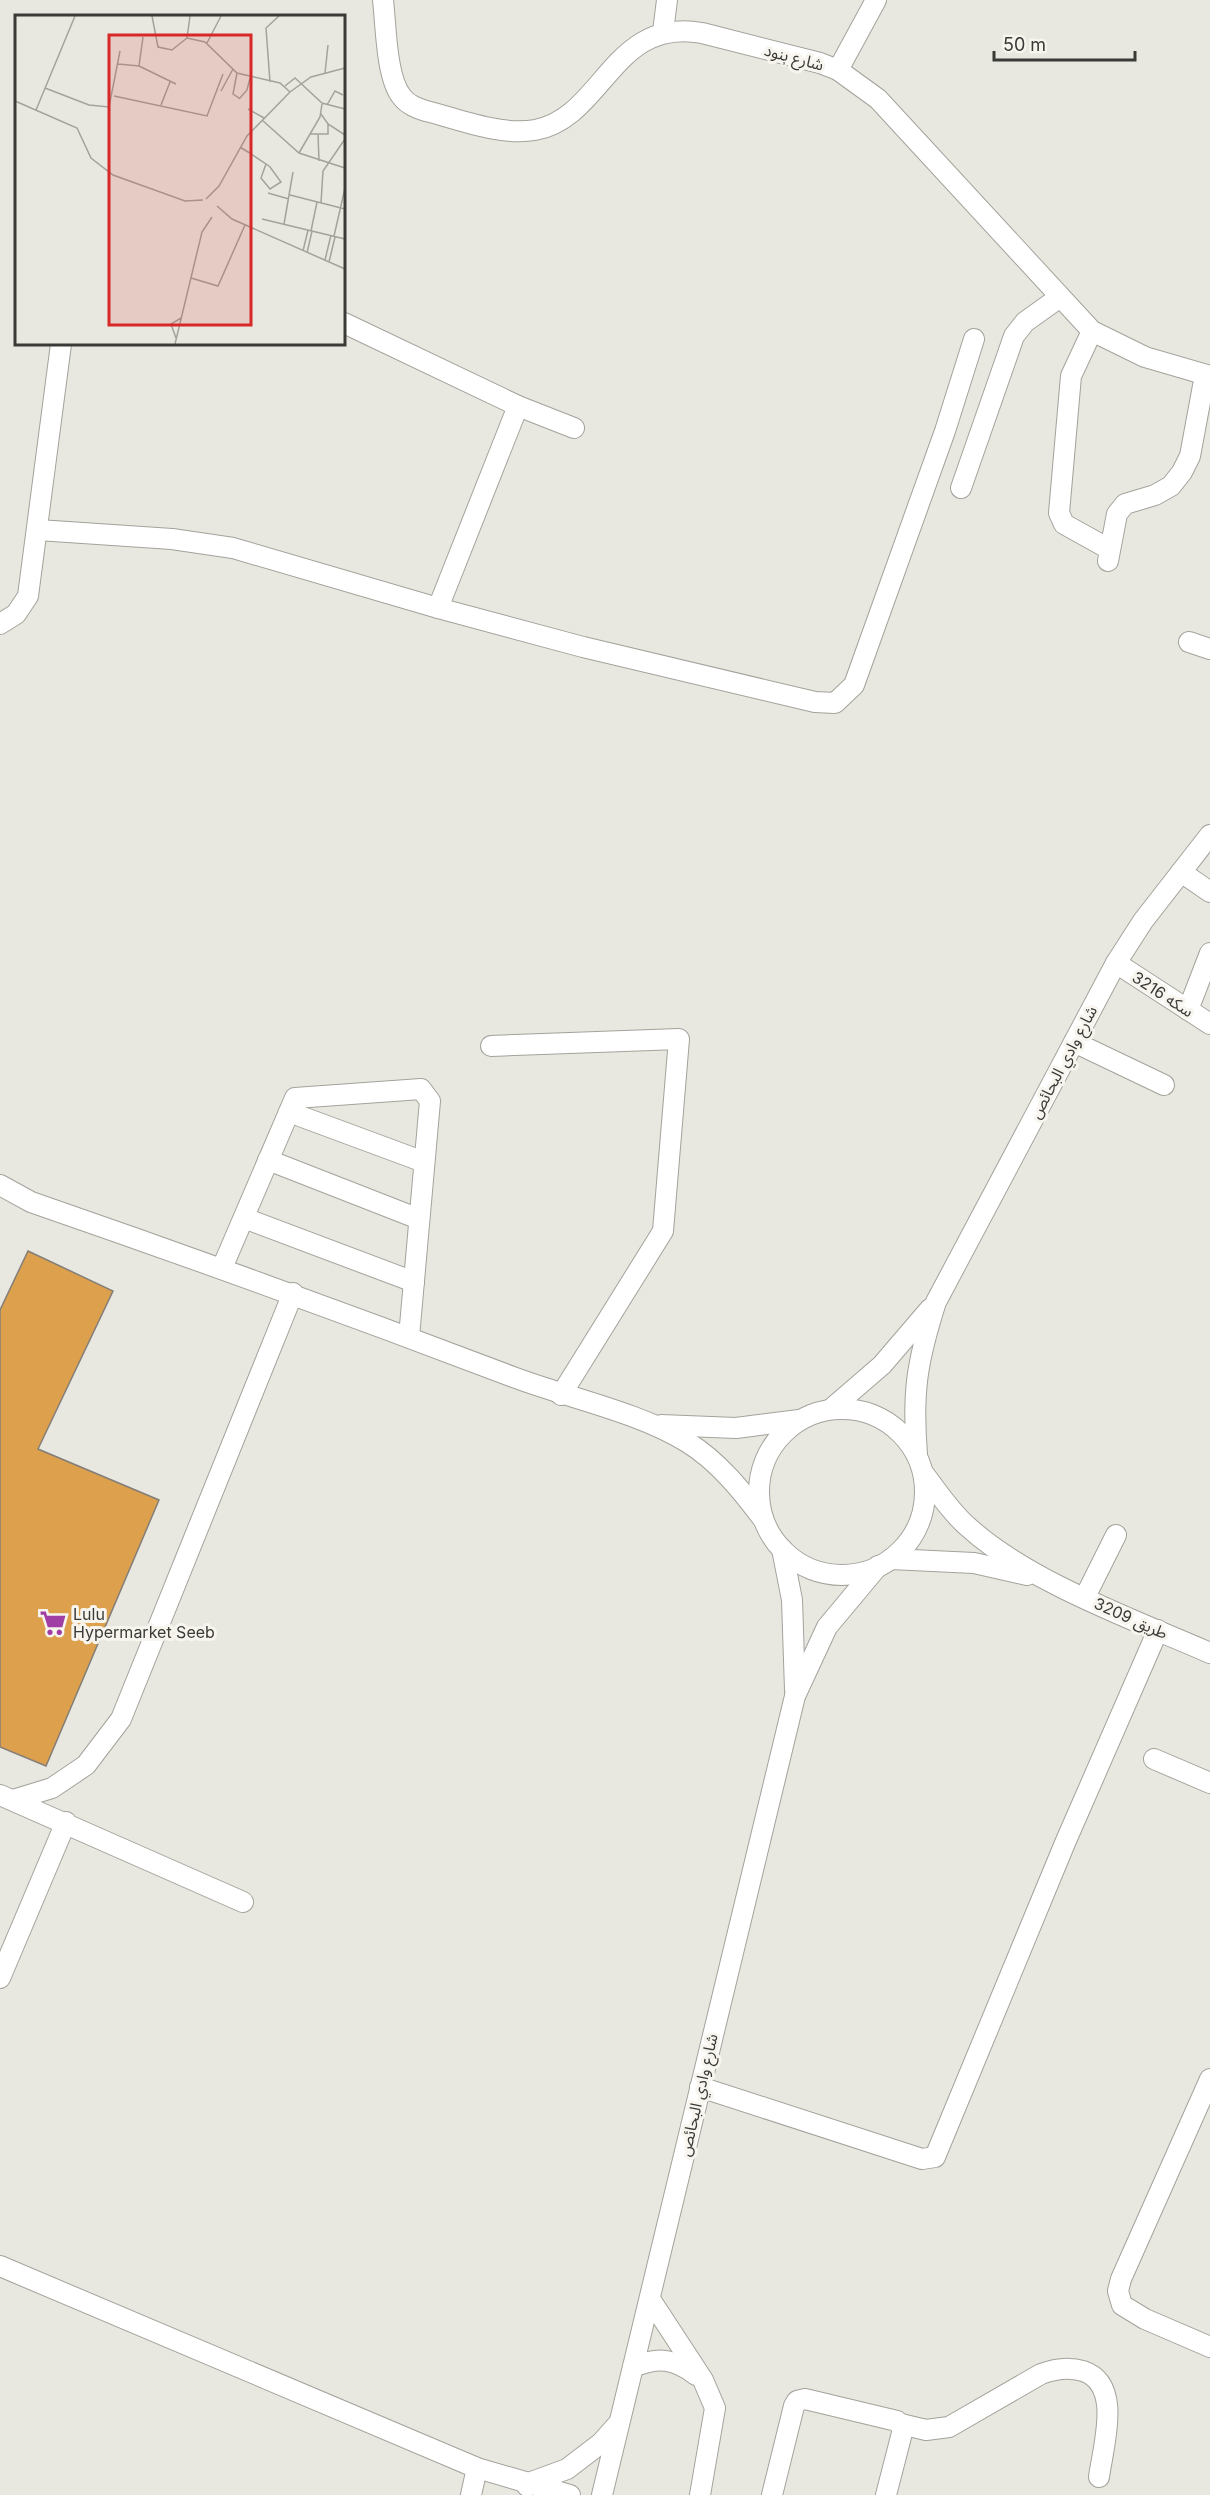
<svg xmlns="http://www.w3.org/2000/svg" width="1210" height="2495" font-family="Inter,'Noto Sans Arabic',sans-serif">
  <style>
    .building { fill: #dda04d; stroke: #837e78; stroke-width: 1.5 }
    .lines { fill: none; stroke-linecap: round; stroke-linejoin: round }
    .minor-casing { stroke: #a3a29b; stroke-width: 22 }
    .minor { stroke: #fff; stroke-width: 20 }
    .labels { text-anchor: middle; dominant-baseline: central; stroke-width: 6; stroke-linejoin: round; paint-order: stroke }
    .street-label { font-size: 16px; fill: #3a3a37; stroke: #f7f5ee }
    .poi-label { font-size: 16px; fill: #3a3a37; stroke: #f7f5ee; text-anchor: start }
    .inset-road { fill: none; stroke: #a3a29c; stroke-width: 1.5 }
    .view { fill: #d62828; fill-opacity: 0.15; stroke: #d62828; stroke-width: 3 }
    .inset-edge { fill: none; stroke: #3a3a37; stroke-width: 3 }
  </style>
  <rect width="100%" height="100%" fill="#e9e8e0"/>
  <!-- building -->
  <polygon class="building" points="28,1251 113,1291 38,1449 159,1500 46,1766 0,1747 0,1310"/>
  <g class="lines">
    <!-- minor casing -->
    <g class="minor-casing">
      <g id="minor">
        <path d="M383 0C386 25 386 78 402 97 408 105 417 108 426 111 459 119 500 136 535 130 603 118 613 16 702 33L820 63 838 70 878 99 1092 331 1145 357 1210 376"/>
        <polyline points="663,32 667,0"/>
        <polyline points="838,70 876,0"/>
        <polyline points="344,323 518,406 574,428"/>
        <polyline points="1092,331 1071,376 1059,513 1064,524 1109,549"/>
        <polyline points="961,488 1014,336 1025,322 1060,297"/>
        <polyline points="38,530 172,539 233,548 438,608 583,647 815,702 835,703 854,685 945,431 974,339"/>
        <polyline points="1108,561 1117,514 1125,504 1155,495 1171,486 1182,472 1190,456 1205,375"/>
        <polyline points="438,608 518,406"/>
        <polyline points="0,624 16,614 28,596 61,344"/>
        <polyline points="1189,642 1210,649"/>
        <polyline points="1181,872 1210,892"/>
        <polyline points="1116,963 1210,1024"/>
        <polyline points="1188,1010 1210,953"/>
        <polyline points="1074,1042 1164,1085"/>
        <polyline points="491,1046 679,1039 663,1231 561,1395"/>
        <polyline points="289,1112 424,1162"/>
        <polyline points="268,1160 419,1219"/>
        <path d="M0 1185 31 1202C193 1258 353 1316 513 1377 569 1398 638 1412 687 1442 718 1461 742 1491 763 1519"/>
        <polyline points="244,1218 414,1282"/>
        <polyline points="222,1268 295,1098 421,1089 430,1101 409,1337"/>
        <circle cx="842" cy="1492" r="83"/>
        <polyline points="831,1409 882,1365 930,1309"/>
        <polyline points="661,1425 736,1428 799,1420"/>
        <path d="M917 1454C912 1393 917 1361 936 1302L1116 963 1143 921 1210 835"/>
        <path d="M924 1474C938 1492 950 1511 967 1526 1028 1582 1135 1620 1210 1653"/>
        <polyline points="782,1549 792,1600 795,1690"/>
        <polyline points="891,1559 974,1563 1027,1575"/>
        <polyline points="1085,1597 1116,1535"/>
        <polyline points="1154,1759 1210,1783"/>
        <polyline points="0,1795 243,1902"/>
        <polyline points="13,1800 52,1788 86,1765 121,1719 293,1293"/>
        <polyline points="0,1978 66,1822"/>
        <polyline points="1210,2079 1121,2279 1118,2291 1122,2305 1145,2319 1210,2347"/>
        <polyline points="700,2087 922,2159 935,2157 1065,1843 1158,1630"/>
        <polyline points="0,2266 477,2468 570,2495"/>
        <polyline points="650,2299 703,2380 715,2408 700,2495"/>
        <path d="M633 2367C658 2357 674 2358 696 2375"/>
        <path d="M901 2424 926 2430 949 2427 1041 2374C1054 2369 1070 2367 1083 2371 1123 2384 1103 2446 1099 2477"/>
        <polyline points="527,2486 526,2484 567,2469 601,2443 618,2424"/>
        <polyline points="471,2495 477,2468"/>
        <polyline points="602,2495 795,1696 827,1627 878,1566"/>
        <polyline points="772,2495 794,2406 797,2401 805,2399 897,2421 903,2429 886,2495"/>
      </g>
    </g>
    <!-- minor -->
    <use href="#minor" class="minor"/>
  </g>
  <!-- icons -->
  <defs>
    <g id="supermarket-bare" transform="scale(2.07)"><path d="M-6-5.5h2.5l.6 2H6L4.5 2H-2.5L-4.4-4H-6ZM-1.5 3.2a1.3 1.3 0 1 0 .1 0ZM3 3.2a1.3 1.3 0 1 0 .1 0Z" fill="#a03ea5" stroke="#f7f5ee" stroke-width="2.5" paint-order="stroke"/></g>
  </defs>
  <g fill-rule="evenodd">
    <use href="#supermarket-bare" x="53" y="1623"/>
  </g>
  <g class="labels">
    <!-- street labels -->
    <g class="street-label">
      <text transform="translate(794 57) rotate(15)">شارع بنود</text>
      <text transform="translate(1163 994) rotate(33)">سكه 3216</text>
      <text transform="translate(1063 1062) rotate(-62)">شارع وادي البحائص</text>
      <text transform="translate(1131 1618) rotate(24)">طريق 3209</text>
      <text transform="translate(698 2095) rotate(-77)">شارع وادي البحائص</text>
    </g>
    <!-- poi labels -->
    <g class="poi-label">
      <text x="73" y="1614">Lulu<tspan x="73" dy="18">Hypermarket Seeb</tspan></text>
    </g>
  </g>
  <!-- overview -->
  <g transform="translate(15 15)">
    <rect width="330" height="330" fill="#e9e8e0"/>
    <path class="inset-road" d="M137 1 143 32 157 35 172 23 190 27 222 58 265 68 275 77M172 23 175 1M192 28 206 1M103 49 124 51 128 22M124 51 161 69M222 58 218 79 224 83M310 58 313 30M255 67 251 13 264 1M270 71 280 63 307 88 330 94M30 73 74 90 94 92 105 36M206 76 218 54M99 81 192 101 208 59M224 84 232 75 235 63M0 86 62 113 76 143 98 160 170 186 188 185M146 90 155 67M312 90 320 76 328 80M233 94 249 103M21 95 60 1M306 99 313 109 330 120M247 105 284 138 330 153M295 119H313V109M303 119 304 146M225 132 233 137 254 151 255 152 266 167 255 174 246 163 251 149M284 138 305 102 307 89M253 178 274 184M275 180 330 194M191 184 204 171 232 121 275 77 296 62 330 53M306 188 308 156 330 124M202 191 217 204 330 254M247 204 330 224M269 209 278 157M296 216 302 187M319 221 330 173M288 236 293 215M292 238 297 216M310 245 316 220M314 247 320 222M176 263 203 271 230 210M161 323 156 309 166 303M160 329 187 217 197 202"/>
    <path class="view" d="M94 20H236V310H94Z"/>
    <rect width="330" height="330" class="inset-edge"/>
  </g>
  <!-- scale -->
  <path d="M994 51v9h141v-9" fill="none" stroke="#3a3a37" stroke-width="3"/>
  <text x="1003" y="51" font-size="18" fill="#3a3a37" stroke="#f7f5ee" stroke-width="4.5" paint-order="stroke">50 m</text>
</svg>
